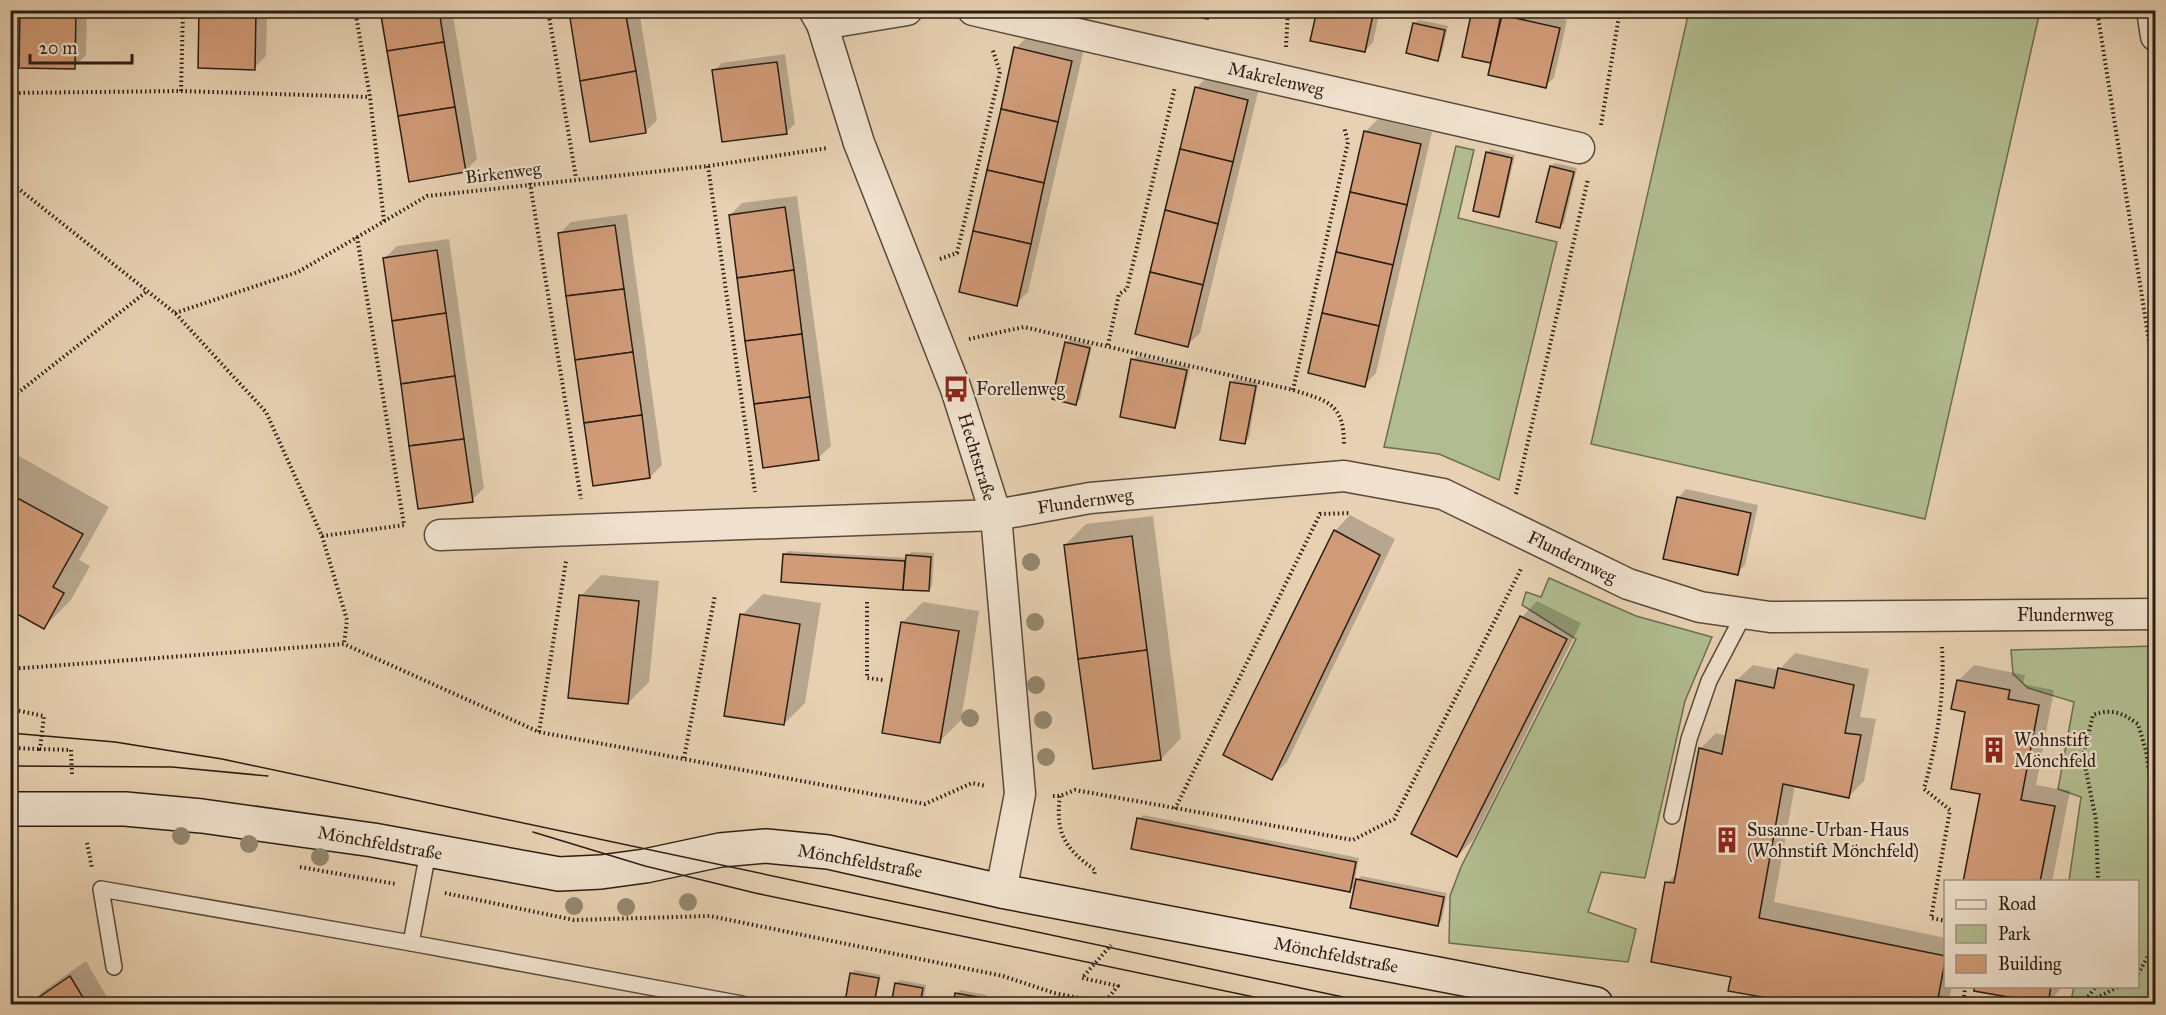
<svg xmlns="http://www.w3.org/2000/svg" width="2166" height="1015" font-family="'IM FELL Great Primer',serif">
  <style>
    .green { fill: #b1bd90; stroke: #6d6d52; stroke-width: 1.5 }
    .shadow { fill: #0003 }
    .building { fill: #d19b78; stroke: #291d13; stroke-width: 1.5 }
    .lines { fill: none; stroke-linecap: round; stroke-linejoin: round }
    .service-casing { stroke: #584a3b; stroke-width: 18 }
    .minor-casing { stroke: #584a3b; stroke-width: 33 }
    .secondary-casing { stroke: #291d13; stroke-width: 36 }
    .path { stroke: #291d13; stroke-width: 4; stroke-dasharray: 1.5 3; stroke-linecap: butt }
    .service { stroke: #efe1cd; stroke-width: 15 }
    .minor { stroke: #efe1cd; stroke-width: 30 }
    .secondary { stroke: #efe1cd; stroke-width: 33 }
    .tram { stroke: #291d13; stroke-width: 1.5 }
    .tree { fill: #95886f }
    .labels { text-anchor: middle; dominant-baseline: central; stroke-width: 4.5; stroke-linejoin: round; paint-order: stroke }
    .street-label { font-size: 18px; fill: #291d13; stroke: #efe1cd }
    .poi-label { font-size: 18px; fill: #291d13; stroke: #efe1cd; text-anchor: start }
  </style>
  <rect width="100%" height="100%" fill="#e7d1b2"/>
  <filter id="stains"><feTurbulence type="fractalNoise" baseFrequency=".00333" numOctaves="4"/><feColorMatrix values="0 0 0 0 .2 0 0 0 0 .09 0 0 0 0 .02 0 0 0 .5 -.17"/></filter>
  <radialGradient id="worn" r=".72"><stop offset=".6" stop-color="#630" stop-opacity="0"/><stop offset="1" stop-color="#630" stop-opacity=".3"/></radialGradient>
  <!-- green -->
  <g class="green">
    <polygon points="1689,11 2040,11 1925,519 1591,444"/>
    <polygon points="1456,146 1474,150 1458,218 1557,242 1499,480 1439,454 1384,447"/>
    <polygon points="1549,578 1636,616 1712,637 1685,701 1645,878 1601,872 1588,912 1636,929 1628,962 1449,943 1450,896 1461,867 1576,639 1522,605 1526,592 1541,597"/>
    <polygon points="2155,646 2155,1003 2057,1004 2071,1000 2074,987 2138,986 2138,882 2069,881 2081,797 2058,789 2074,702 2028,688 2013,674 2011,650"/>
  </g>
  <!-- shadow -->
  <g class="shadow">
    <polygon points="21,10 87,10 86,55 74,67"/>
    <polygon points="201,10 267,10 266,56 254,68"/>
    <polygon points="381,10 452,10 477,159 465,171"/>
    <polygon points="570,10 639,10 657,120 645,132 591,140"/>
    <polygon points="1173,10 1215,10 1208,18"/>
    <polygon points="1318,10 1380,10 1373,42 1365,51"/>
    <polygon points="1474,10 1526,10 1567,20 1554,78 1545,86 1493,62"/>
    <polygon points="1419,20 1448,26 1441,56 1437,60 1415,23"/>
    <polygon points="1028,36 1084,49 1028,292 1016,304 1016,48"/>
    <polygon points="785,54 795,124 786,132 714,71 722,63"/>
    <polygon points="1208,76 1259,88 1200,333 1187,345 1196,88"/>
    <polygon points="1378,119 1432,132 1376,373 1364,385 1365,132"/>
    <polygon points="1491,149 1515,155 1502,211 1498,215 1487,153"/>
    <polygon points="1555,163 1577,168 1564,223 1560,226 1551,166"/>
    <polygon points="797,196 831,446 818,458 730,215 742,203"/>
    <polygon points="627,214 662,465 650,477 559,234 571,222"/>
    <polygon points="449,239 484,488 472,500 384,259 397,246"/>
    <polygon points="10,296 17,300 10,311"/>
    <polygon points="1070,339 1092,345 1080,399 1076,403 1067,343"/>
    <polygon points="1137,356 1190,367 1178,422 1175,426 1133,360"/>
    <polygon points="1235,379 1258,383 1249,438 1245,442 1232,382"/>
    <polygon points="19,456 109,507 79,560 90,566 71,600 44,627 10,608 10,465"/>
    <polygon points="1686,489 1758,505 1745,565 1737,573 1678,498"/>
    <polygon points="1350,515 1395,539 1287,762 1271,778 1335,531"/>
    <polygon points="1153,516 1181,738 1161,759 1065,545 1086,524"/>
    <polygon points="788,551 907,558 911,552 934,553 932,586 929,590 783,581 784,555"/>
    <polygon points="601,575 659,581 649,682 628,703 581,596"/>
    <polygon points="763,594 821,603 805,703 784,724 742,615"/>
    <polygon points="1537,601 1581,623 1473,840 1457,856 1522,617"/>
    <polygon points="923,602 979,611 961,720 940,741 902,623"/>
    <polygon points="1795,653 1869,669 1860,717 1876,719 1864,781 1849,796 1795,785 1774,902 1946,938 1946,986 1952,986 1948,1004 1809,1004 1730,990 1733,976 1667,883 1677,873 1700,749 1716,733 1727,736 1737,680 1753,665 1779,670"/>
    <polygon points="1974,665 2025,675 2023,684 2054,690 2036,785 2070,791 2052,882 1965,882 1982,793 1967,711 1958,681"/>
    <polygon points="1143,815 1359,858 1354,884 1361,876 1447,893 1442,920 1438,924 1357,884 1349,891 1139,819"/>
    <polygon points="86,961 111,1004 29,1004 42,992"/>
    <polygon points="855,970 881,975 874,1004 846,1001 851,974"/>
    <polygon points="900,980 926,985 923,1004 892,1004 896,983"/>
    <polygon points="1976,986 2063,986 2048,1003"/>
    <polygon points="960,990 987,995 985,1004 955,1004 957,994"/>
    <polygon points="1021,1002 1034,1004 1019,1004"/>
  </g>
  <!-- building -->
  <g class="building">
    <polygon points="20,10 76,10 75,69 19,68"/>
    <polygon points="199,10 256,10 255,70 198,68"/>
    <polygon points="380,10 439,10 444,42 387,51"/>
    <polygon points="568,10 620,10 570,18"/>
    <polygon points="625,10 636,71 580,81 570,18"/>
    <polygon points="1166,10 1210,10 1208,19"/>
    <polygon points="1317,10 1374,10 1365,52 1310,41"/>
    <polygon points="1472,10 1502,10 1491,63 1462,57"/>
    <polygon points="1502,15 1560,28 1546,88 1488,75"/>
    <polygon points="1413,23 1445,30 1438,61 1406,53"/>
    <polygon points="444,42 455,107 398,116 387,51"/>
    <polygon points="1014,47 1072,61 1058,122 1001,109"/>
    <polygon points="777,62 787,134 722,142 712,70"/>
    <polygon points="636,71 646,133 590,142 580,81"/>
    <polygon points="1195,87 1248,100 1233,162 1180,149"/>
    <polygon points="455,107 466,172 409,182 398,116"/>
    <polygon points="1001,109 1058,122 1044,183 987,170"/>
    <polygon points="1364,131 1421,144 1407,205 1350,192"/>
    <polygon points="1180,149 1233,162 1218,224 1165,210"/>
    <polygon points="1486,152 1512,158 1499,217 1473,211"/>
    <polygon points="1550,166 1574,172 1560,228 1536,222"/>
    <polygon points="987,170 1044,183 1031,244 973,231"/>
    <polygon points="1350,192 1407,205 1393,265 1336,252"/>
    <polygon points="785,207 794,270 737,278 729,215"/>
    <polygon points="1165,210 1218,224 1203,285 1150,272"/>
    <polygon points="615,225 624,289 566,296 558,233"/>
    <polygon points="973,231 1031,244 1017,306 959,292"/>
    <polygon points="437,250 446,313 392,321 383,258"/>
    <polygon points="1336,252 1393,265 1379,326 1322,313"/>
    <polygon points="794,270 802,334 745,341 737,278"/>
    <polygon points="1150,272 1203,285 1188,347 1135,334"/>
    <polygon points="624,289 633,352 575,360 566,296"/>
    <polygon points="446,313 455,376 401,384 392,321"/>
    <polygon points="1322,313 1379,326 1365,387 1308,373"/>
    <polygon points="802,334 810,397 754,404 745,341"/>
    <polygon points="1065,342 1090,348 1076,405 1052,399"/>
    <polygon points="633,352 642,415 584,423 575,360"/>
    <polygon points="1131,359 1187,370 1175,428 1120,417"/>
    <polygon points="455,376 464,439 409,446 401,384"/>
    <polygon points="1230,382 1256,386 1245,444 1220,440"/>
    <polygon points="810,397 819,460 763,468 754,404"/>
    <polygon points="642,415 650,478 593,486 584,423"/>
    <polygon points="464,439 473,502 418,509 409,446"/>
    <polygon points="10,494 83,534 53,587 64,593 44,629 10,610"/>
    <polygon points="1677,497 1751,513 1738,575 1663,559"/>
    <polygon points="1334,530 1380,555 1272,780 1223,755"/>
    <polygon points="1132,536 1147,650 1078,659 1064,545"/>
    <polygon points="783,554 905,561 903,590 781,582"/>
    <polygon points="906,555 931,557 929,591 903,590"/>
    <polygon points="579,595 639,601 628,704 568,698"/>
    <polygon points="740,614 800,624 784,725 724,716"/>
    <polygon points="1520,616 1567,639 1457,857 1411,834"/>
    <polygon points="901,622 959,631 940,743 882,733"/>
    <polygon points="1147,650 1161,760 1093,769 1078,659"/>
    <polygon points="1778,668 1854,685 1845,733 1861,735 1849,798 1783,784 1759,918 1946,956 1937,1004 1801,1004 1728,991 1731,977 1651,962 1665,882 1674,883 1699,748 1722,754 1736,680 1774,688"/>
    <polygon points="1957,680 2010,690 2008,699 2039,705 2021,800 2055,806 2040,882 1963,882 1980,794 1951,789 1965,712 1951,709"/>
    <polygon points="1137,818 1356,862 1350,892 1131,849"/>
    <polygon points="1356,879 1444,897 1438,926 1350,908"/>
    <polygon points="850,973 879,978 874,1004 845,1002"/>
    <polygon points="70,976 87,1004 29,1004"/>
    <polygon points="895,983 923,988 920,1004 891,1004"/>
    <polygon points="1974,986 2051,986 2048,1004 1974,991"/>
    <polygon points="955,993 984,998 983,1004 953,1004"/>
  </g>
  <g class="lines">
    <!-- service casing -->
    <g class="service-casing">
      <g id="service">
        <polyline points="1672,816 1689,739 1709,681 1744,614"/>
        <polyline points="428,852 411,943 742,1004"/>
        <polyline points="114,967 101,889 411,943"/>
      </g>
    </g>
    <!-- minor casing -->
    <g class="minor-casing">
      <g id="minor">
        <polyline points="814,10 822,24 859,143 956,389 996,515 1020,794 1001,891"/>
        <polyline points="973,10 1579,148"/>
        <polyline points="2152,10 2156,36"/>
        <polyline points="822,24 907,10"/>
        <polyline points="440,535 996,515 1090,498 1344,476 1443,494 1628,584 1700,607 1770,617 2156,614"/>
      </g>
    </g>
    <!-- secondary casing -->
    <g class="secondary-casing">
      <polyline id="secondary" points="10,809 125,809 202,816 373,840 559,874 601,872 645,866 720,850 766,846 828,852 1001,891 1596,1004"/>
    </g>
    <!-- path -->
    <g class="path">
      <polyline points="355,10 370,97 384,221"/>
      <polyline points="548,10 576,178"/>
      <polyline points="2097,10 2156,386"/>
      <polyline points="1286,47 1288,10"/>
      <polyline points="181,91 183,10"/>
      <polyline points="10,93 181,91 370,97"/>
      <polyline points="1601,125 1620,10"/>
      <polyline points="708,166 755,492"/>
      <polyline points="10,182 175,313 266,412 322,536 347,620 344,644"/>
      <polyline points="530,183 581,499"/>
      <polyline points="357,237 404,525"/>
      <polyline points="940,259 957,253 1000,72 992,48"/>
      <polyline points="175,313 298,272 427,196 708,166 828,148"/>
      <path d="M969 339 1024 327 1293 390C1328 401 1344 403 1344 445"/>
      <polyline points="1108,345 1119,294 1127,289 1175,87"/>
      <polyline points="1293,390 1348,142 1344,127"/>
      <polyline points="10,399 146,292"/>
      <polyline points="1516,494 1588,179"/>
      <polyline points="322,536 405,525"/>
      <polyline points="867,602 867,678 883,680"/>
      <path d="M1942 647C1945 694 1937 743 1924 789L1950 810 1931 918 1946 921"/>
      <polyline points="10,669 344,644 539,732 925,804 972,783 986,786"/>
      <polyline points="10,709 44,716 40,749 71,750 72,775"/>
      <polyline points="539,732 566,561"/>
      <polyline points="10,748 40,749"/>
      <polyline points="684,758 715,595"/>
      <polyline points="1053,796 1060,796 1075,790 1353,840 1394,819 1522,567"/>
      <path d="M1060 796C1055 833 1065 849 1095 870L1094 876"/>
      <polyline points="1175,809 1320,514 1351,513"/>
      <polyline points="87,843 92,868"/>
      <polyline points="300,867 396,884"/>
      <path d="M2098 882 2096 820 2083 756 2093 715C2112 708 2122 713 2138 724L2146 751 2156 818"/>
      <polyline points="445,893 574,920 710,916 1003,976 1054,993 1110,1004"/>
      <polyline points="2138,974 2156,942"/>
      <polyline points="1965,986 1964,998 1995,1004"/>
      <polyline points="1103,1004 1118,986 1082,978 1111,945"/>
      <polyline points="2083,1004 2096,986"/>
      <polyline points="2084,1004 2120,986"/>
    </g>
    <!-- service -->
    <use href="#service" class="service"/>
    <!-- minor -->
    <use href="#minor" class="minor"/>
    <!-- secondary -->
    <use href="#secondary" class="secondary"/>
    <!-- tram -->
    <g class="tram">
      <polyline points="10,733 115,742 222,759 1376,1004"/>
      <polyline points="10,766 172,767 268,776"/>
      <polyline points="533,832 645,866 755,893 1288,1004"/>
    </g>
  </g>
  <!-- trees -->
  <g class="tree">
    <circle cx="1031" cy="562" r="9"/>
    <circle cx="1035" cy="622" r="9"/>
    <circle cx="1036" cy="685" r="9"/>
    <circle cx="970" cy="718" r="9"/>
    <circle cx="1043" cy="720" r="9"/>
    <circle cx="1046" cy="757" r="9"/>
    <circle cx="181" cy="836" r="9"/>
    <circle cx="249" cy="844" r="9"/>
    <circle cx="320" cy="857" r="9"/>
    <circle cx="688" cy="902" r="9"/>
    <circle cx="574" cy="906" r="9"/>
    <circle cx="626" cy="907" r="9"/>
  </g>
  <!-- icons -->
  <defs>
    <g id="bus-bare" transform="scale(2.07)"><path d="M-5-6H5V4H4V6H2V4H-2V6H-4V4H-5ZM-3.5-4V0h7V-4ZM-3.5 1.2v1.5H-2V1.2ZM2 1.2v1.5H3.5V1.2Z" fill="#8f2418" stroke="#efe1cd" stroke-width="2.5" paint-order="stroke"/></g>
    <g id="building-bare" transform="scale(2.07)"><path d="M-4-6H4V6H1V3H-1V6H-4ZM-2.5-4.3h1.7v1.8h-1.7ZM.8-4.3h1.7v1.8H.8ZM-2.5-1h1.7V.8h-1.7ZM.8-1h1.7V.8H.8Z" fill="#8f2418" stroke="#efe1cd" stroke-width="2.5" paint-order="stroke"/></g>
  </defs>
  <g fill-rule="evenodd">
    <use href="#bus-bare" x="956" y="389"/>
    <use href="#building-bare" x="1994" y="750"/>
    <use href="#building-bare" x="1727" y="840"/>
  </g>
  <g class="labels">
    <!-- street labels -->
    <g class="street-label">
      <text transform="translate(1276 79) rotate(13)">Makrelenweg</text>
      <text transform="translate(503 173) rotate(-7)">Birkenweg</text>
      <text transform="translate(977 457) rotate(73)">Hechtstraße</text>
      <text transform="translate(1085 501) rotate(-8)">Flundernweg</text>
      <text transform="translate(1572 557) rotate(26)">Flundernweg</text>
      <text x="2065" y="615">Flundernweg</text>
      <text transform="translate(380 843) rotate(10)">Mönchfeldstraße</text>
      <text transform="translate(860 861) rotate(10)">Mönchfeldstraße</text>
      <text transform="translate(1336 955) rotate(11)">Mönchfeldstraße</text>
    </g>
    <!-- poi labels -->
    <g class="poi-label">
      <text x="976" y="389">Forellenweg</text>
      <text x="2014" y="740">Wohnstift<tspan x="2014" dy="21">Mönchfeld</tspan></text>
      <text x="1747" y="830">Susanne-Urban-Haus<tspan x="1747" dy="21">(Wohnstift Mönchfeld)</tspan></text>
    </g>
  </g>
  <!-- margin -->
  <rect width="2166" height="1015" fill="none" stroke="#e7d1b2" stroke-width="36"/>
  <rect x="12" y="12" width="2142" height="991" fill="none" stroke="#291d13" stroke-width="3"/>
  <rect x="18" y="18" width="2130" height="979" fill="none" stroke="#291d13" stroke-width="1.5"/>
  <!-- legend -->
  <rect x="1944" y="880" width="195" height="108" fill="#efe1cd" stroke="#a09383" stroke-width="1.5"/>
  <rect x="1956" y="900" width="30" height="9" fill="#efe1cd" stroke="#a09383" stroke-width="1.5"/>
  <text x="1998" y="910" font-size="18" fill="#291d13">Road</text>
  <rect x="1956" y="925" width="30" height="18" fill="#b1bd90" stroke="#a09383" stroke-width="1.5"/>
  <text x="1998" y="940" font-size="18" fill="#291d13">Park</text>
  <rect x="1956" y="955" width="30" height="18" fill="#d19b78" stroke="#a09383" stroke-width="1.5"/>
  <text x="1998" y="970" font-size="18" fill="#291d13">Building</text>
  <!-- scale -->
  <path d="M30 54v9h102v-9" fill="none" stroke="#291d13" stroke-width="3"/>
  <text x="39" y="54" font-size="18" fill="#291d13" stroke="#efe1cd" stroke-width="4.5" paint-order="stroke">20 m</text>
  <rect width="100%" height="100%" filter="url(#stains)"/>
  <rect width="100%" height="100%" fill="url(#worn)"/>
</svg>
